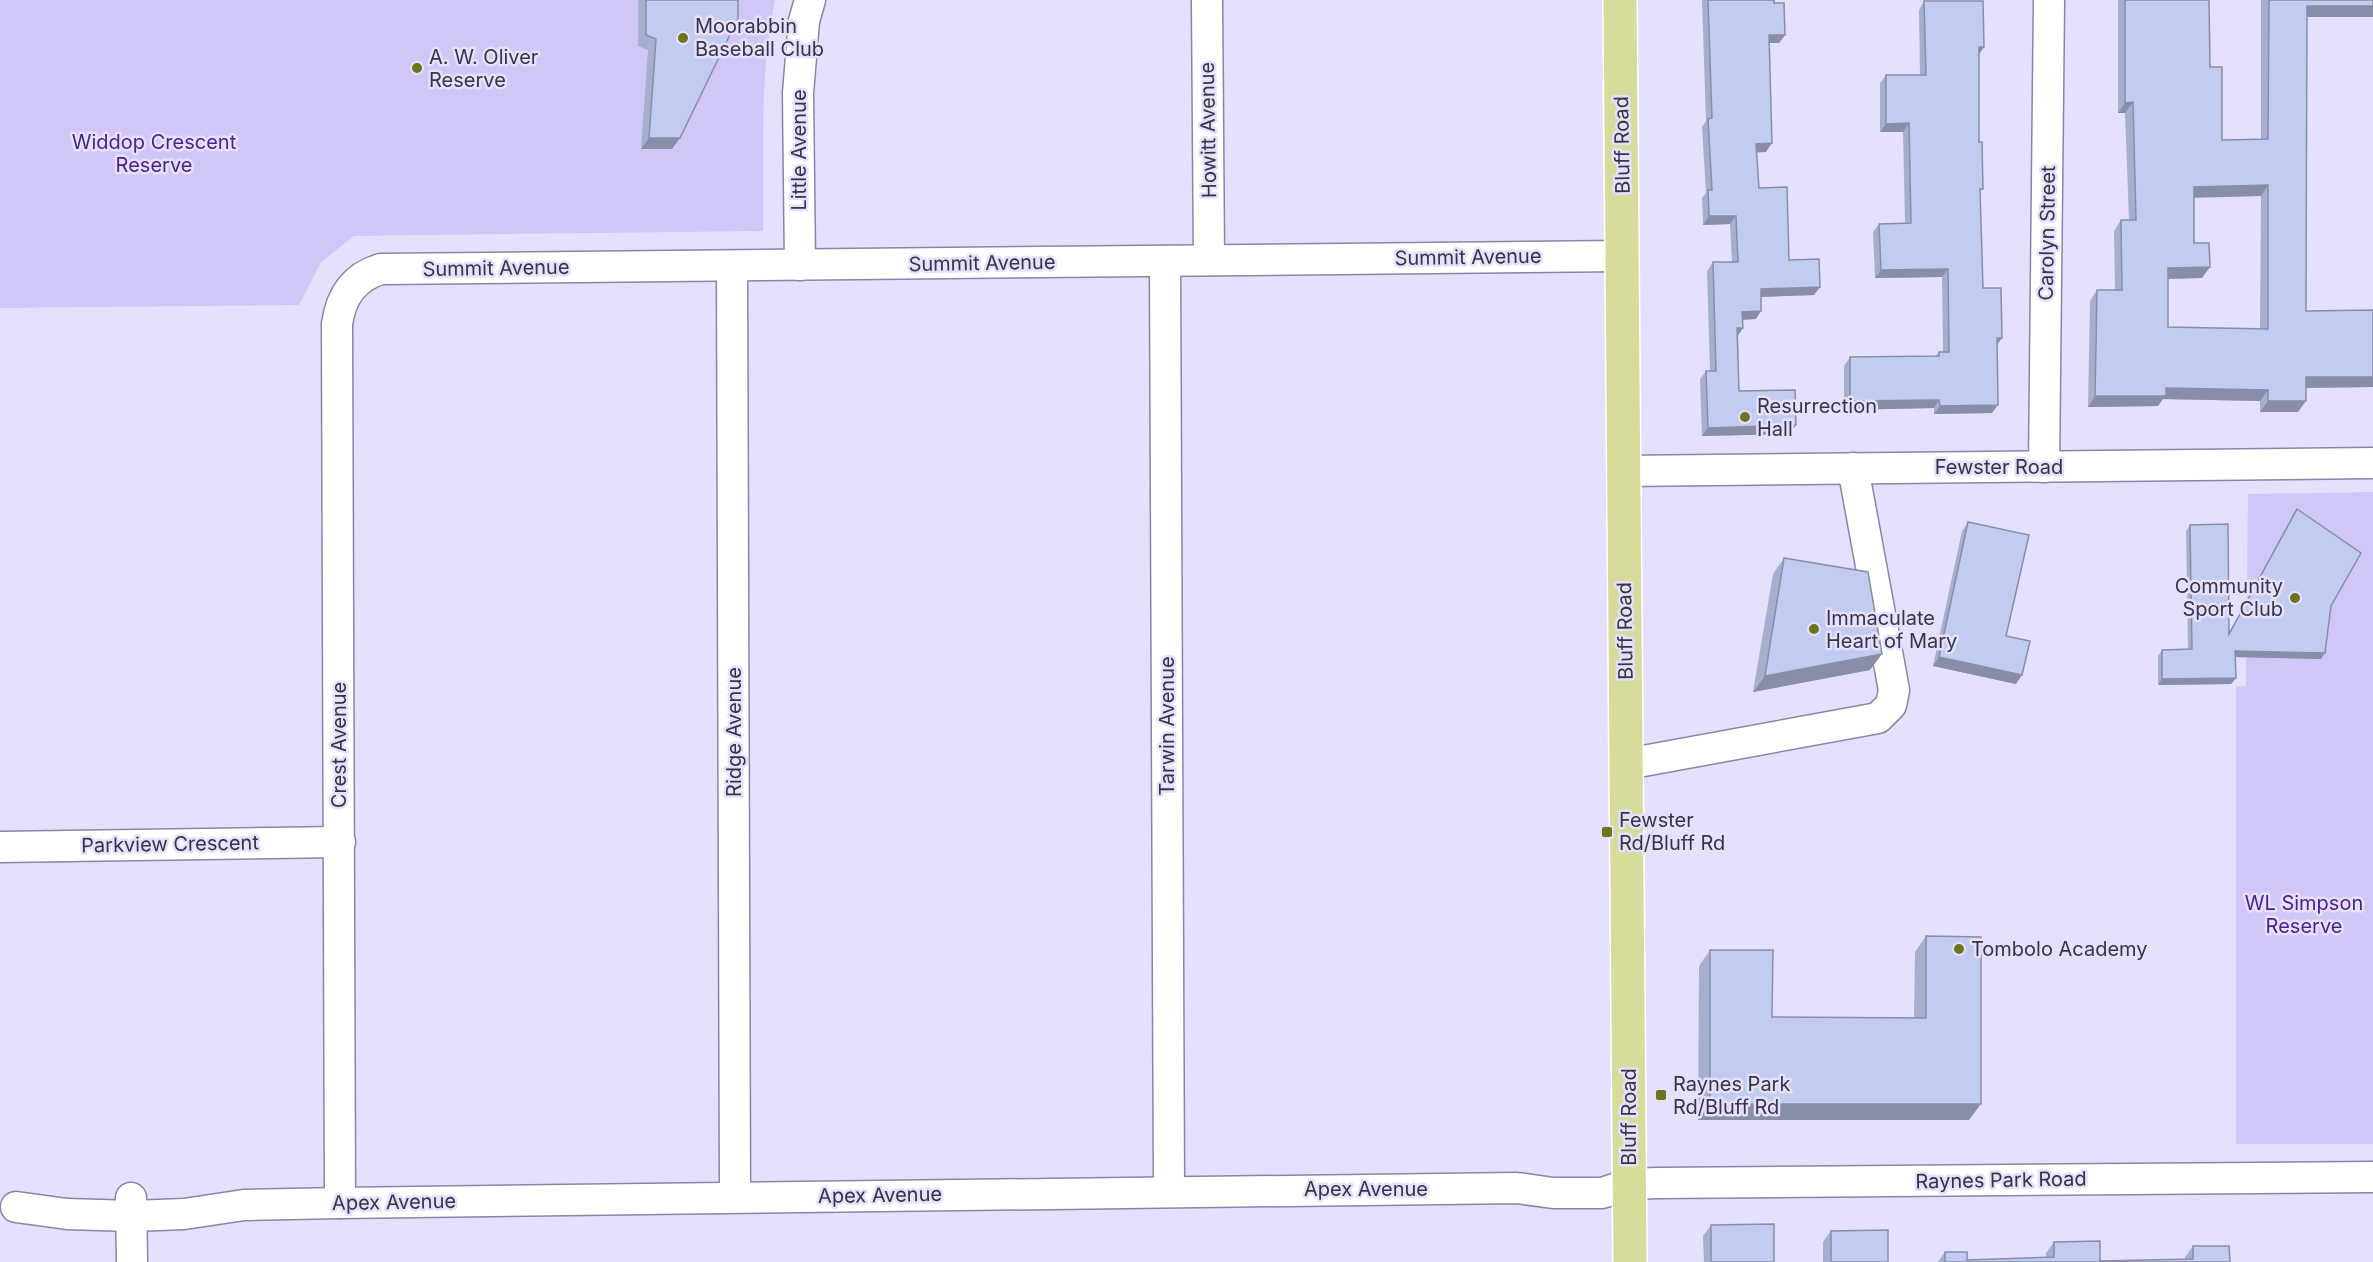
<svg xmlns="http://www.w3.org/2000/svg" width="2373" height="1262" font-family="Inter,sans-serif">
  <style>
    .green { fill: #d0c7f8 }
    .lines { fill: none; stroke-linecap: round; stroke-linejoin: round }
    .minor-casing { stroke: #8b84a7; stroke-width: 33 }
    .major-casing { stroke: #fff; stroke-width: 36 }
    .minor { stroke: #fff; stroke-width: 30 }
    .major { stroke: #d7dc9c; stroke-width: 33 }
    .wall { fill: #a7afce; fill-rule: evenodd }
    .shaded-wall { fill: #888ea8 }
    .building { fill: #c2cbf0; stroke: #888ea8; stroke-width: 1.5; fill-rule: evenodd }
    .poi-dot { fill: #6e741c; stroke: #e6e0ff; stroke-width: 2 }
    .labels { text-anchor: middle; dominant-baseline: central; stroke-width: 5; stroke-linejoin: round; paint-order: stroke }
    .poi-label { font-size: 20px; fill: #373443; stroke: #e6e0ff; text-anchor: start }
    .street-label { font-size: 20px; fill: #373443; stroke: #e6e0ff }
    .park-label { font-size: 20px; fill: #4b2191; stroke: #e6e0ff }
  </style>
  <rect width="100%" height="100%" fill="#e6e0ff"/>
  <!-- green -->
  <g class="green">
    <path d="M0 0H775C759 75 764 154 763 231L354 236 321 262 299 305 0 308Z"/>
    <polygon points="2373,492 2373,1144 2236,1144 2236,686 2246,686 2248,494"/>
  </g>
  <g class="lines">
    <!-- minor casing -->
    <g class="minor-casing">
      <g id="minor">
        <polyline points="1207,0 1209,260"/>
        <polyline points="1165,261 1169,1191"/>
        <polyline points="800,265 798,93 804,21 810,0"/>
        <polyline points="732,266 735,1197"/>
        <polyline points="2044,467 2049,0"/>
        <polyline points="1624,471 2373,463"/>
        <polyline points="1627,764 1878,718 1891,705 1894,690 1853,468"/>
        <polyline points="0,847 340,842"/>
        <polyline points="131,1198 132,1262"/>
        <path d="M340 1203 337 324C341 296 354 277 381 269L1622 256"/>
        <polyline points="16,1207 67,1214 132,1216 184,1214 244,1205 340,1203 1517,1188 1553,1193 1602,1193 1630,1184 1658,1183 2373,1177"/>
      </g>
    </g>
    <!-- major casing -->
    <g class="major-casing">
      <polyline id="major" points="1620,0 1630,1262"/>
    </g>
    <!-- minor -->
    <use href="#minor" class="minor"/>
    <!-- major -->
    <use href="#major" class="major"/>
  </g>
  <!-- wall -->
  <g class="wall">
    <polygon points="638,0 738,0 680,138 672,149 641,149 648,50 638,46"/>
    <polygon points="1702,0 1774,0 1785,35 1779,43 1770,43 1766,152 1756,152 1759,188 1789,260 1820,287 1814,295 1761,297 1756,319 1743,320 1743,328 1738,336 1739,391 1796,425 1790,434 1702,436 1700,379 1706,371 1710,371 1707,271 1713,262 1732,262 1730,224 1703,225 1702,198 1706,193 1702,127 1706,121"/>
    <path d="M2118 0H2209L2210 67 2222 140 2261 139V0H2373V17H2307L2306 311 2373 310V387L2306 388 2298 412H2260V401L2163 399 2158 406 2088 407 2090 301 2097 290H2115L2114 231 2121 220H2129L2125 113H2118ZM2261 196 2260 329 2168 327V279L2202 278 2194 243V197Z"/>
    <polygon points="1924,1 1979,54 1979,142 1983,288 2002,338 1997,345 1992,413 1934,414 1934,408 1844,410 1844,366 1850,357 1936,356 1939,352 1943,352 1942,277 1875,278 1873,232 1879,224 1905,223 1903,132 1880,132 1880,83 1886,75 1920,75 1919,10"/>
    <polygon points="2297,509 2331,606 2321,659 2235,657 2236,678 2231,684 2158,685 2158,656 2162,650 2188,649 2186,531 2190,525 2229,633 2293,515"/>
    <polygon points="1968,522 2006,636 2016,684 1933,666 1962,531"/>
    <polygon points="1784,558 1870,670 1753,692 1773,574"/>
    <polygon points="1926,936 1969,1120 1698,1120 1699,966 1710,950 1772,1017 1914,1018 1915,952"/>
    <polygon points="1711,1225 1774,1262 1704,1262 1703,1236"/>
    <polygon points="1831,1231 1888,1262 1823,1262 1823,1242"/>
    <polygon points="2054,1242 2100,1261 2185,1259 2185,1257 2193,1246 2230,1262 1938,1262 1945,1252 1967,1260 2046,1257 2046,1253"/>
  </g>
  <!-- shaded-wall -->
  <g class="shaded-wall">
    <polygon points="2307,6 2373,6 2373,17 2299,17"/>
    <polygon points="1769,35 1785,35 1779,43 1764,43"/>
    <polygon points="1979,47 1984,47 1978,56"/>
    <polygon points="2133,102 2125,113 2118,113 2125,103"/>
    <polygon points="1909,123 1903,132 1880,132 1886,124"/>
    <polygon points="649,138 680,138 672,149 641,149"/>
    <polygon points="1772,143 1766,152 1750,153 1756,144"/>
    <polygon points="2268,185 2261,196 2186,198 2194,187"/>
    <polygon points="1709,216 1736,216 1730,224 1703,225"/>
    <polygon points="2210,267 2202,278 2160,279 2168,268"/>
    <polygon points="1948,269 1942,277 1875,278 1881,270"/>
    <polygon points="1820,287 1814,295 1755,297 1761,289"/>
    <polygon points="1761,311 1756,319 1737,320 1742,312"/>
    <polygon points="1737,328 1743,328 1737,336"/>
    <polygon points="1997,338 2002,338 1996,346"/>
    <polygon points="2306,377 2373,377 2373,387 2298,388"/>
    <polygon points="2166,388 2268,390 2260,401 2163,399 2158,406 2088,407 2095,396"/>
    <polygon points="1939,400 1934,408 1844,410 1850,401"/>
    <polygon points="2268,401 2306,401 2298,412 2260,412"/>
    <polygon points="1998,405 1992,413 1934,414 1940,406"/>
    <polygon points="1796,425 1790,434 1702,436 1708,428"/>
    <polygon points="2235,651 2325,653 2321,659 2231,657"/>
    <polygon points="1882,654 1870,670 1753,692 1765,676"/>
    <polygon points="1939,657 2022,675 2016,684 1933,666"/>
    <polygon points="2236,678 2231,684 2158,685 2162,679"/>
    <polygon points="1710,1104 1981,1104 1969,1120 1698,1120"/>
  </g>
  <!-- building -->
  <g class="building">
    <polygon points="646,0 738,0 738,18 680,138 649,138 656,39 646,35"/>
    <polygon points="1708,0 1774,0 1774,3 1784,3 1785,35 1769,35 1772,143 1756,144 1759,188 1787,187 1789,260 1819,259 1820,287 1761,289 1761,311 1742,312 1743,328 1737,328 1739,391 1795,390 1796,425 1708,428 1706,371 1716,371 1713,262 1738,262 1736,216 1709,216 1708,190 1712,190 1708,119 1712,118"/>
    <path d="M2125 0H2209L2210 67H2222V140L2268 139 2269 0H2373V6H2307L2306 311 2373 310V377H2306V401H2268V390L2166 388V396H2095L2097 290H2122L2121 220H2136L2133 102 2125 103ZM2268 185V329L2168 327V268L2210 267 2209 243H2194V187Z"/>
    <polygon points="1924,1 1983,1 1984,47 1979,47 1979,142 1982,142 1983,189 1980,189 1983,288 2001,288 2002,338 1997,338 1998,405 1940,406 1939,400 1850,401 1850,357 1939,356 1939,352 1949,352 1948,269 1881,270 1879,224 1911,223 1909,123 1886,124 1886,75 1926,75"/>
    <polygon points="2297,509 2361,553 2331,606 2325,653 2235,651 2236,678 2162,679 2162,650 2192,649 2190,525 2228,524 2229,634"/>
    <polygon points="1968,522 2029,535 2006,636 2030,641 2022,675 1939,657"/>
    <polygon points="1784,558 1868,572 1882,654 1765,676"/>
    <polygon points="1926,936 1981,937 1981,1104 1710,1104 1710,950 1773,950 1772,1017 1926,1018"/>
    <polygon points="1774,1224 1774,1262 1711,1262 1711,1225"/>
    <polygon points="1888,1230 1888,1262 1831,1262 1831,1231"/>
    <polygon points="2100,1241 2100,1261 2193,1259 2193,1246 2229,1246 2230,1262 1945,1262 1945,1252 1967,1252 1967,1260 2054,1257 2054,1242"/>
  </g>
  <!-- markers -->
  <g class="poi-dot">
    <circle cx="683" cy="38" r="6"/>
    <circle cx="417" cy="68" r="6"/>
    <circle cx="1745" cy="417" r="6"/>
    <circle cx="2295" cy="598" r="6"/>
    <circle cx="1814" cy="629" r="6"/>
    <rect x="1601" y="826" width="12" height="12" rx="3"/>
    <circle cx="1959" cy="949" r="6"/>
    <rect x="1655" y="1089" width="12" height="12" rx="3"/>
  </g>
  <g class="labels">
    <!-- poi labels -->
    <g class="poi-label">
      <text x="695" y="26">Moorabbin<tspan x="695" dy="23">Baseball Club</tspan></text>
      <text x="429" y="57">A. W. Oliver<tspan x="429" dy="23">Reserve</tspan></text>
      <text x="1757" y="406">Resurrection<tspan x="1757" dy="23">Hall</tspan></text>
      <text x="2283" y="586" text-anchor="end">Community<tspan x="2283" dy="23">Sport Club</tspan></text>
      <text x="1826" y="618">Immaculate<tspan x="1826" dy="23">Heart of Mary</tspan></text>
      <text x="1619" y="820">Fewster<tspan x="1619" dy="23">Rd/Bluff Rd</tspan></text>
      <text x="1971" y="949">Tombolo Academy</text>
      <text x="1673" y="1084">Raynes Park<tspan x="1673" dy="23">Rd/Bluff Rd</tspan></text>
    </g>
    <!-- street labels -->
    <g class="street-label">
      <text transform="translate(1208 130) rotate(-91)">Howitt Avenue</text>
      <text transform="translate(1622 145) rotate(-91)">Bluff Road</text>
      <text transform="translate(799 150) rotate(-90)">Little Avenue</text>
      <text transform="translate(2047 233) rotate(-89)">Carolyn Street</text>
      <text transform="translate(1468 257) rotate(-1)">Summit Avenue</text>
      <text transform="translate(982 263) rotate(-1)">Summit Avenue</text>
      <text transform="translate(496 268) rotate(-1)">Summit Avenue</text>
      <text x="1999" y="467">Fewster Road</text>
      <text transform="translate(1625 631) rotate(-91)">Bluff Road</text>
      <text transform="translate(1167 726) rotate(-90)">Tarwin Avenue</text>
      <text transform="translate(734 732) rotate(-90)">Ridge Avenue</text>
      <text transform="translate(339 745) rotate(-90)">Crest Avenue</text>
      <text transform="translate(170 844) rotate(-1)">Parkview Crescent</text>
      <text transform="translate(1629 1117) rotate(-90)">Bluff Road</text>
      <text transform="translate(2001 1180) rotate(-1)">Raynes Park Road</text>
      <text x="1366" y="1189">Apex Avenue</text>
      <text transform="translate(880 1195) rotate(-1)">Apex Avenue</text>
      <text transform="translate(394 1202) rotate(-1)">Apex Avenue</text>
    </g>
    <!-- park labels -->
    <g class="park-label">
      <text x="154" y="142">Widdop Crescent<tspan x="154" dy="23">Reserve</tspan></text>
      <text x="2304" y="903">WL Simpson<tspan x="2304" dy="23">Reserve</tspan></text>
    </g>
  </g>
</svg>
